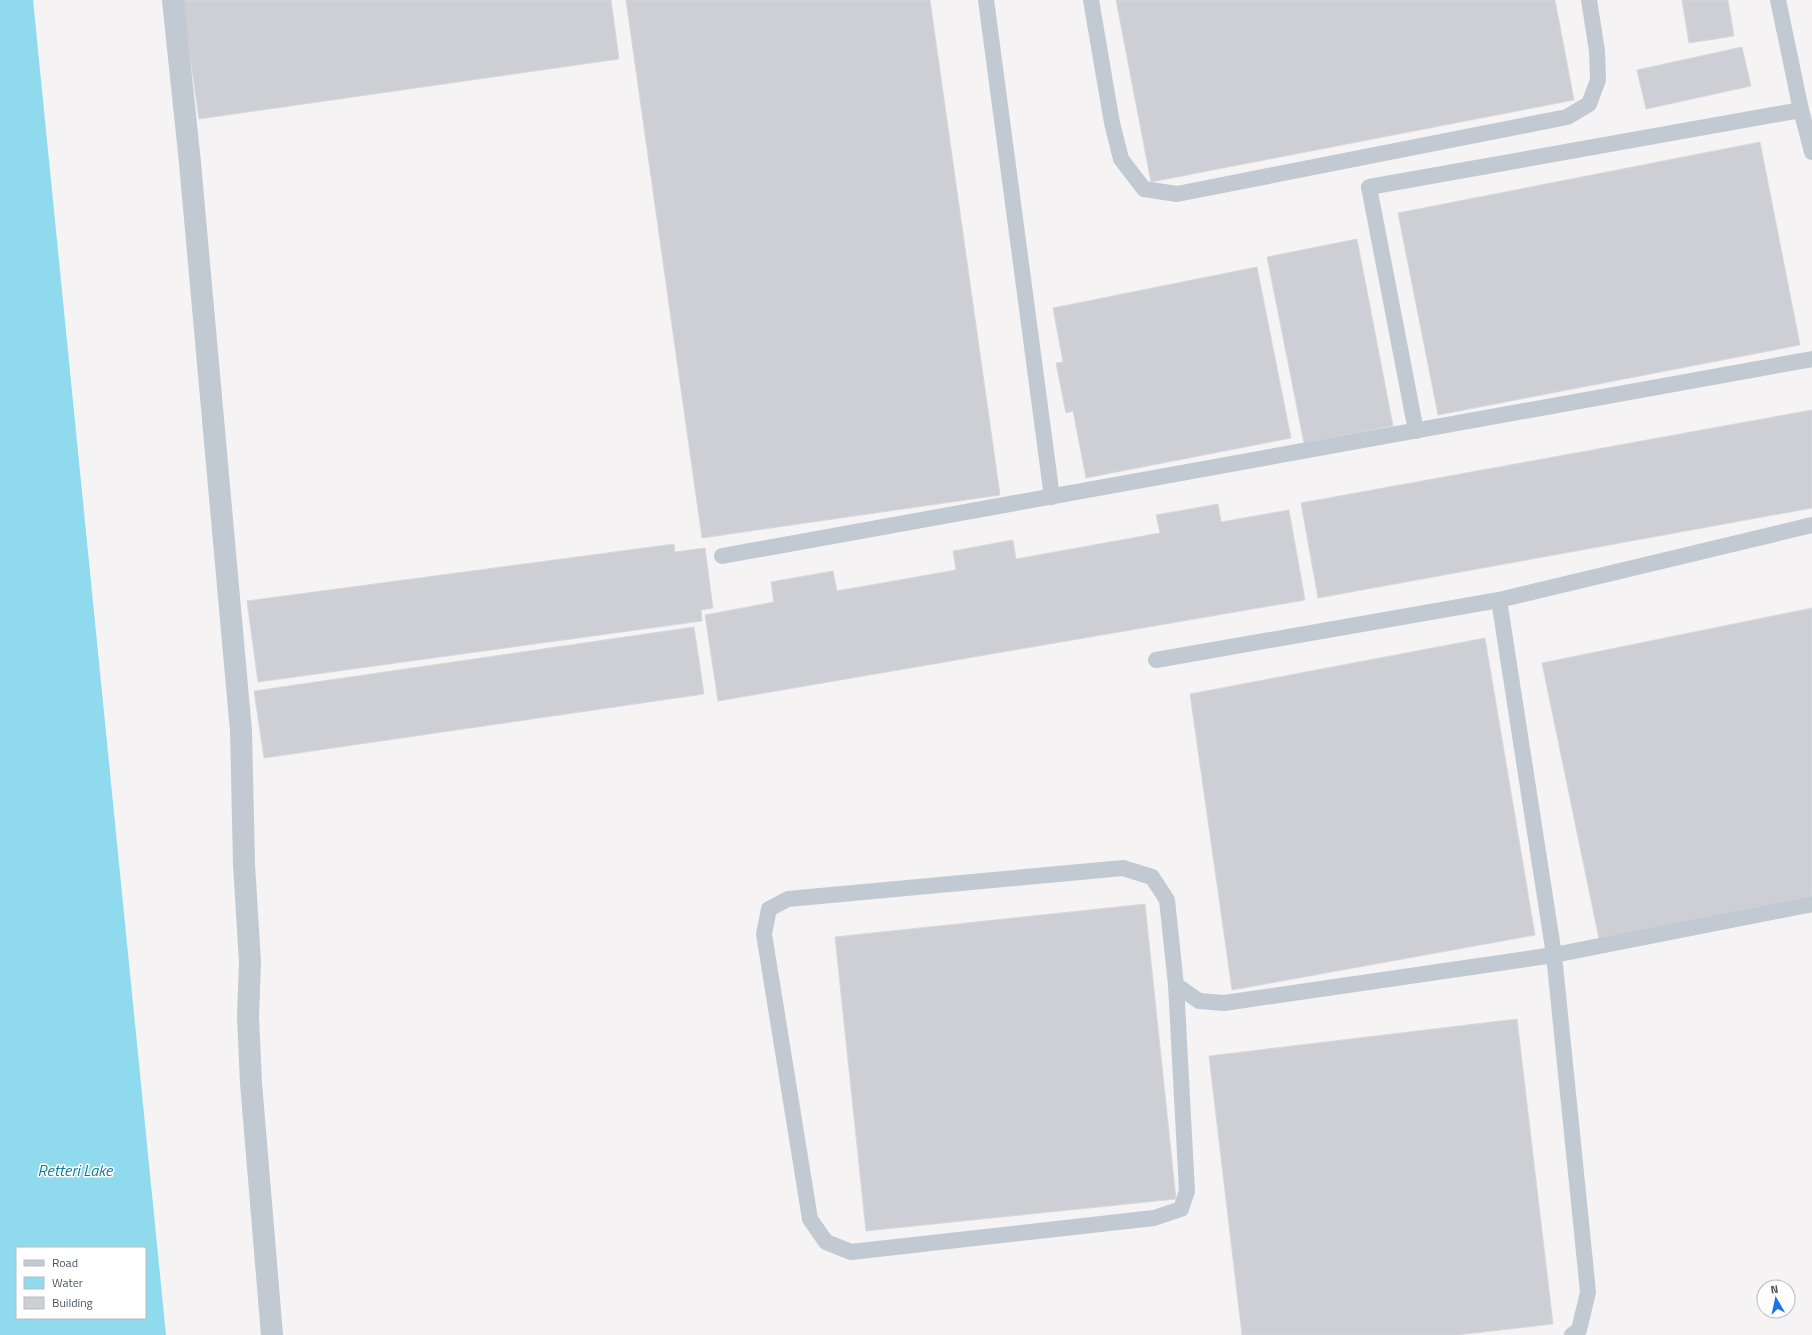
<svg xmlns="http://www.w3.org/2000/svg" width="1812" height="1335" font-family="'Titillium Web',sans-serif">
  <style>
    .water { fill: #90daee; fill-rule: evenodd }
    .building { fill: #cdcfd5; stroke: #d7d9de }
    .lines { fill: none; stroke-linecap: round; stroke-linejoin: round }
    .lane { stroke: #c1cad2; stroke-width: 16 }
    .street { stroke: #c1cad2; stroke-width: 22 }
    .labels { text-anchor: middle; dominant-baseline: central; stroke-width: 3; stroke-linejoin: round; paint-order: stroke }
    .water-label { font-size: 16px; font-style: italic; fill: #0c7c9b; stroke: #fff }
  </style>
  <rect width="100%" height="100%" fill="#f5f3f3"/>
  <!-- water -->
  <path class="water" d="M0 0H33L166 1335H0ZM17 1248H145V1318H17Z"/>
  <!-- building -->
  <g class="building">
    <polygon points="182,0 611,0 619,59 199,119"/>
    <polygon points="626,0 930,0 1000,495 702,538"/>
    <polygon points="1116,0 1555,0 1574,100 1151,182"/>
    <polygon points="1682,0 1728,0 1734,36 1689,43"/>
    <polygon points="1742,47 1751,86 1646,109 1637,70"/>
    <polygon points="1760,142 1800,345 1438,415 1398,213"/>
    <polygon points="1357,239 1393,426 1304,443 1267,257"/>
    <polygon points="1257,267 1291,438 1086,478 1073,411 1066,413 1056,363 1063,362 1053,308"/>
    <polygon points="1812,410 1812,508 1318,598 1301,503"/>
    <polygon points="1218,504 1221,522 1289,510 1305,600 718,701 705,615 774,602 771,582 833,571 837,591 956,570 953,551 1013,540 1016,559 1160,533 1156,515"/>
    <polygon points="674,544 675,552 705,548 713,608 701,610 702,621 258,682 247,601"/>
    <polygon points="1812,608 1812,896 1599,939 1542,663"/>
    <polygon points="694,627 704,694 264,758 254,691"/>
    <polygon points="1485,638 1535,935 1232,990 1190,694"/>
    <polygon points="1145,904 1176,1199 866,1231 835,937"/>
    <polygon points="1517,1019 1553,1324 1457,1335 1242,1335 1209,1056"/>
  </g>
  <g class="lines">
    <!-- lane -->
    <g class="lane">
      <polyline points="986,0 1052,497"/>
      <polyline points="1091,0 1112,123 1121,159 1144,189 1177,194 1567,117 1589,104 1598,80 1597,51 1589,0"/>
      <polyline points="1778,0 1801,110 1812,152"/>
      <polyline points="1416,431 1369,187 1801,110"/>
      <polyline points="722,556 1812,359"/>
      <polyline points="1499,600 1554,955 1588,1292 1579,1330 1572,1335"/>
      <polyline points="1156,660 1499,600 1812,525"/>
      <polygon points="1123,868 1152,877 1167,900 1176,985 1187,1191 1181,1209 1154,1218 851,1252 826,1242 810,1219 764,934 769,909 788,899"/>
      <polyline points="1176,985 1199,1001 1224,1003 1554,955 1812,904"/>
    </g>
    <!-- street -->
    <polyline class="street" points="173,0 190,163 241,731 244,864 250,962 248,1017 251,1083 272,1335"/>
  </g>
  <g class="labels">
    <!-- water labels -->
    <g class="water-label">
      <text x="75" y="1170">Retteri Lake</text>
    </g>
  </g>
  <!-- legend -->
  <rect x="16" y="1247" width="130" height="72" fill="#ffffff" stroke="#b7bbc0"/>
  <rect x="24" y="1260" width="20" height="6" fill="#c1cad2" stroke="#b7bbc0"/>
  <text x="52" y="1267" font-size="12" fill="#4a5661">Road</text>
  <rect x="24" y="1277" width="20" height="12" fill="#90daee" stroke="#b7bbc0"/>
  <text x="52" y="1287" font-size="12" fill="#4a5661">Water</text>
  <rect x="24" y="1297" width="20" height="12" fill="#cdcfd5" stroke="#b7bbc0"/>
  <text x="52" y="1307" font-size="12" fill="#4a5661">Building</text>
  <!-- north arrow -->
  <g transform="translate(1776 1299) rotate(351)"><circle r="19" fill="#ffffff" stroke="#b7bbc0"/>
  <path d="M0-3L7 15L0 10L-7 15Z" fill="#1a73e8"/>
  <text y="-6" font-size="11" font-weight="bold" text-anchor="middle" fill="#4a5661">N</text>
  </g>
</svg>
